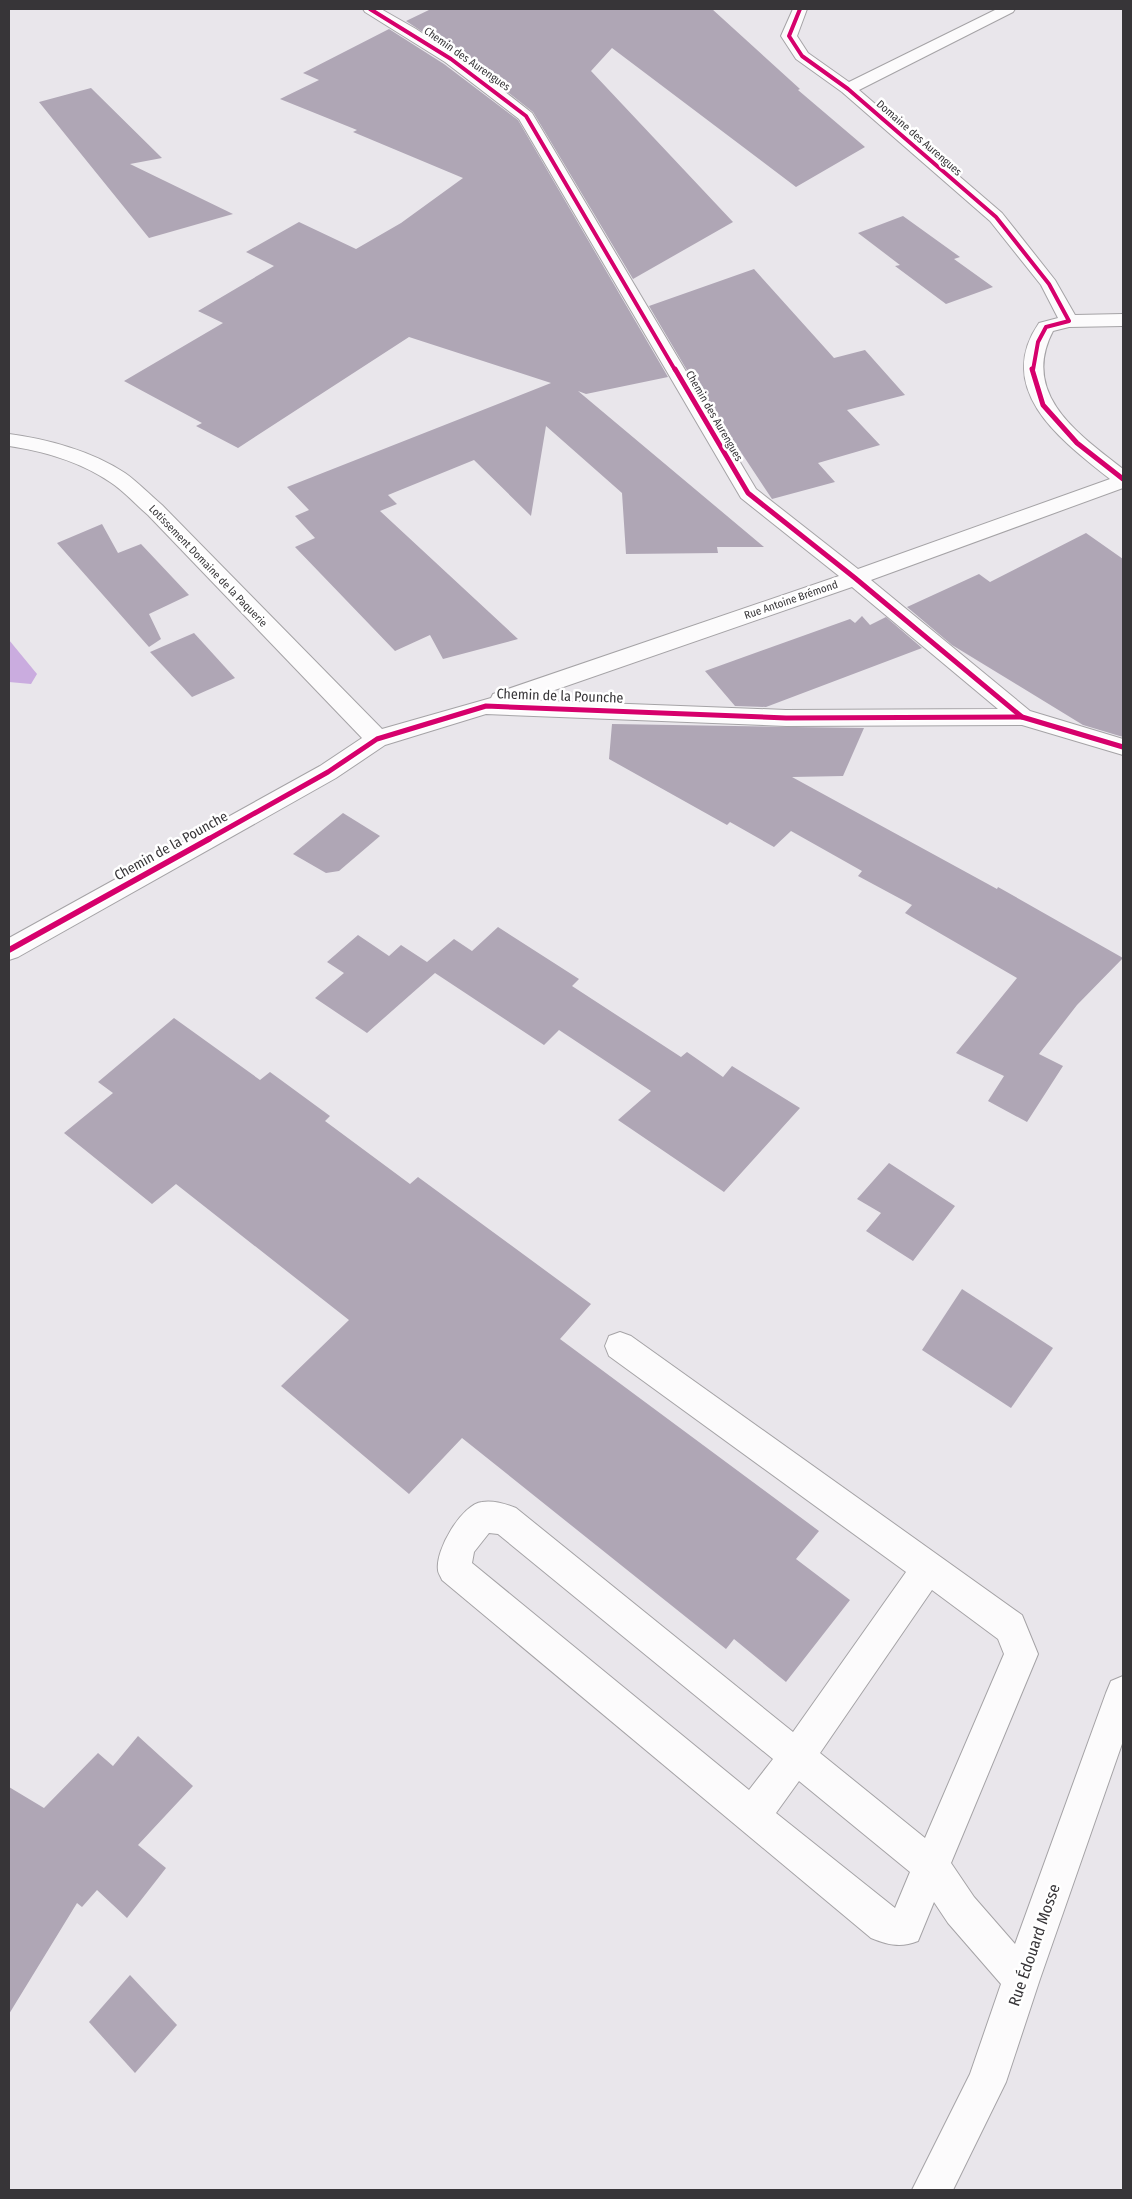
<svg xmlns="http://www.w3.org/2000/svg" width="1132" height="2199" font-family="'Fira Sans Condensed',sans-serif">
  <style>
    .water { fill: #caacdf }
    .building { fill: #afa6b5 }
    .lines { fill: none; stroke-linecap: round; stroke-linejoin: round }
    .minor-casing { stroke: #a5a3a6; stroke-width: 2 }
    .minor { fill: #fcfbfc; fill-rule: evenodd }
    .cycleway-far2-casing { stroke: #fff; stroke-width: 5.5 }
    .cycleway-far1-casing { stroke: #fff; stroke-width: 8 }
    .cycleway-casing { stroke: #fff; stroke-width: 9 }
    .cycleway-far2 { stroke: #d6006c; stroke-width: 4 }
    .cycleway-far1 { stroke: #d6006c; stroke-width: 5 }
    .cycleway { stroke: #d6006c; stroke-width: 6 }
    .labels { text-anchor: middle; dominant-baseline: central; stroke-width: 5; stroke-linejoin: round; paint-order: stroke }
    .far-street-label { font-size: 11px; fill: #373538; stroke: #fff }
    .street-label { font-size: 14px; fill: #373538; stroke: #fff }
    .near-street-label { font-size: 16px; fill: #373538; stroke: #fff }
  </style>
  <rect width="100%" height="100%" fill="#e9e6eb"/>
  <!-- water -->
  <polygon class="water" points="9,640 37,674 31,684 9,682"/>
  <!-- building -->
  <g class="building">
    <polygon points="431,9 712,9 800,89 798,90 865,147 796,187 612,48 591,71 733,222 633,279 533,112 477,68 406,21"/>
    <polygon points="389,29 444,64 518,120 668,377 586,394 578,391 764,547 717,547 718,553 626,554 622,493 546,426 531,516 474,460 388,495 397,504 380,511 518,639 443,659 430,635 395,651 295,547 315,538 295,516 309,510 287,487 551,383 409,337 238,448 196,426 202,423 124,381 223,323 198,311 274,266 246,252 299,222 356,249 401,223 463,178 353,132 357,130 280,99 319,80 303,73"/>
    <polygon points="91,88 162,158 130,164 233,214 149,238 39,102"/>
    <polygon points="903,216 960,257 954,259 993,287 946,304 895,266 900,265 858,233"/>
    <polygon points="754,269 834,358 865,350 905,395 847,410 880,445 818,463 835,482 772,499 688,372 649,306"/>
    <polygon points="102,524 118,553 141,544 189,595 149,614 161,639 149,647 57,543"/>
    <polygon points="1086,533 1123,559 1123,737 1083,725 952,645 907,607 979,574 990,582"/>
    <polygon points="862,616 870,625 886,617 922,648 766,707 735,706 705,671 850,619 855,623"/>
    <polygon points="194,633 235,678 192,697 150,652"/>
    <polygon points="612,724 864,728 843,776 792,777 997,889 998,887 1123,958 1077,1005 1039,1054 1063,1066 1027,1122 988,1101 1004,1076 956,1053 1017,978 905,913 912,905 858,876 862,871 791,831 774,847 730,822 727,825 609,759"/>
    <polygon points="343,813 380,836 339,871 326,873 293,854"/>
    <polygon points="498,927 579,979 572,986 681,1057 687,1052 723,1077 732,1066 800,1108 724,1192 618,1120 651,1091 559,1030 544,1045 435,973 367,1033 315,998 344,973 327,962 358,935 389,956 401,945 427,962 454,939 472,951"/>
    <polygon points="174,1018 260,1080 270,1072 330,1116 325,1121 410,1184 418,1177 591,1304 560,1339 819,1531 796,1559 850,1600 786,1682 734,1639 726,1649 462,1438 409,1494 281,1386 349,1320 176,1184 152,1204 64,1133 113,1093 98,1082"/>
    <polygon points="889,1163 955,1206 913,1261 866,1231 881,1213 857,1199"/>
    <polygon points="962,1289 1053,1348 1011,1408 922,1350"/>
    <polygon points="138,1736 193,1786 138,1845 166,1868 127,1918 97,1890 82,1907 77,1903 9,2014 9,1787 44,1808 98,1753 113,1766"/>
    <polygon points="130,1975 177,2025 135,2073 89,2022"/>
  </g>
  <g class="lines">
    <!-- minor casing -->
    <g class="minor-casing">
      <g id="minor">
        <path d="M363 9H381L416 29 476 69 532 113 756 489 858 569 1110 479C1062 441 993 390 1039 323L1058 318 1041 285 990 221 842 92 796 59 781 36 793 9H807L797 36 808 53 849 82 997 9H1015L1013 12 859 90 1002 213 1055 280 1075 315 1123 314V326L1069 327 1053 331C1020 394 1078 434 1123 469V488L871 580 1030 711 1123 739V755L1022 725 786 726 486 714 385 745 336 778 18 957 9 960V938L320 766 362 738 148 515C135 504 124 491 110 482 81 462 43 451 9 446V434C47 439 92 451 125 473 138 482 150 495 162 505L382 729 491 698 493 694 839 576 741 498 519 119 445 62 365 12ZM852 587 998 709 786 710 526 700Z"/>
        <path d="M620 1332 631 1336 1022 1615 1038 1654 951 1863 974 1897 1015 1944 1106 1693 1111 1681 1123 1676V1741L1040 1979 1006 2082 953 2190H912L970 2074 1001 1984 948 1923 934 1902 918 1941C901 1948 888 1945 871 1938L442 1580C441 1577 438 1573 438 1570 435 1550 462 1504 482 1502 493 1500 506 1504 516 1508L793 1732 906 1572 609 1356 605 1346 609 1336ZM489 1533 498 1534 773 1759 749 1790 472 1563 474 1552ZM932 1590 998 1639 1004 1654 925 1838 820 1753ZM799 1781 910 1872 895 1908 776 1813Z"/>
      </g>
    </g>
    <!-- minor -->
    <use href="#minor" class="minor"/>
    <!-- cycleway-far2 casing -->
    <g class="cycleway-far2-casing">
      <g id="cycleway-far2">
        <polyline points="370,9 451,59 526,116 675,370"/>
        <polyline points="800,9 789,36 802,56 848,89 996,217 1049,284 1069,321 1046,327 1038,342 1033,370"/>
      </g>
    </g>
    <!-- cycleway-far1 casing -->
    <g class="cycleway-far1-casing">
      <g id="cycleway-far1">
        <polyline points="675,369 748,493 855,578 1022,717 1123,747"/>
        <polyline points="1032,369 1043,405 1077,443 1123,479"/>
        <polyline points="207,840 328,772 377,739 486,706 786,718 1022,717"/>
      </g>
    </g>
    <!-- cycleway casing -->
    <g class="cycleway-casing">
      <polyline id="cycleway" points="9,950 209,839"/>
    </g>
    <!-- cycleway-far2 -->
    <use href="#cycleway-far2" class="cycleway-far2"/>
    <!-- cycleway-far1 -->
    <use href="#cycleway-far1" class="cycleway-far1"/>
    <!-- cycleway -->
    <use href="#cycleway" class="cycleway"/>
  </g>
  <g class="labels">
    <!-- far-street labels -->
    <g class="far-street-label">
      <text transform="translate(467 59) rotate(35)">Chemin des Aurengues</text>
      <text transform="translate(919 138) rotate(41)">Domaine des Aurengues</text>
      <text transform="translate(714 416) rotate(60)">Chemin des Aurengues</text>
      <text transform="translate(208 566) rotate(46)">Lotissement Domaine de la Paquerie</text>
      <text transform="translate(791 600) rotate(-19)">Rue Antoine Brémond</text>
    </g>
    <!-- street labels -->
    <g class="street-label">
      <text transform="translate(560 696) rotate(2)">Chemin de la Pounche</text>
      <text transform="translate(171 846) rotate(-29)">Chemin de la Pounche</text>
    </g>
    <!-- near-street labels -->
    <g class="near-street-label">
      <text transform="translate(1034 1945) rotate(-71)">Rue Édouard Mosse</text>
    </g>
  </g>
  <!-- border -->
  <rect width="1132" height="2199" fill="none" stroke="#373538" stroke-width="20"/>
</svg>
